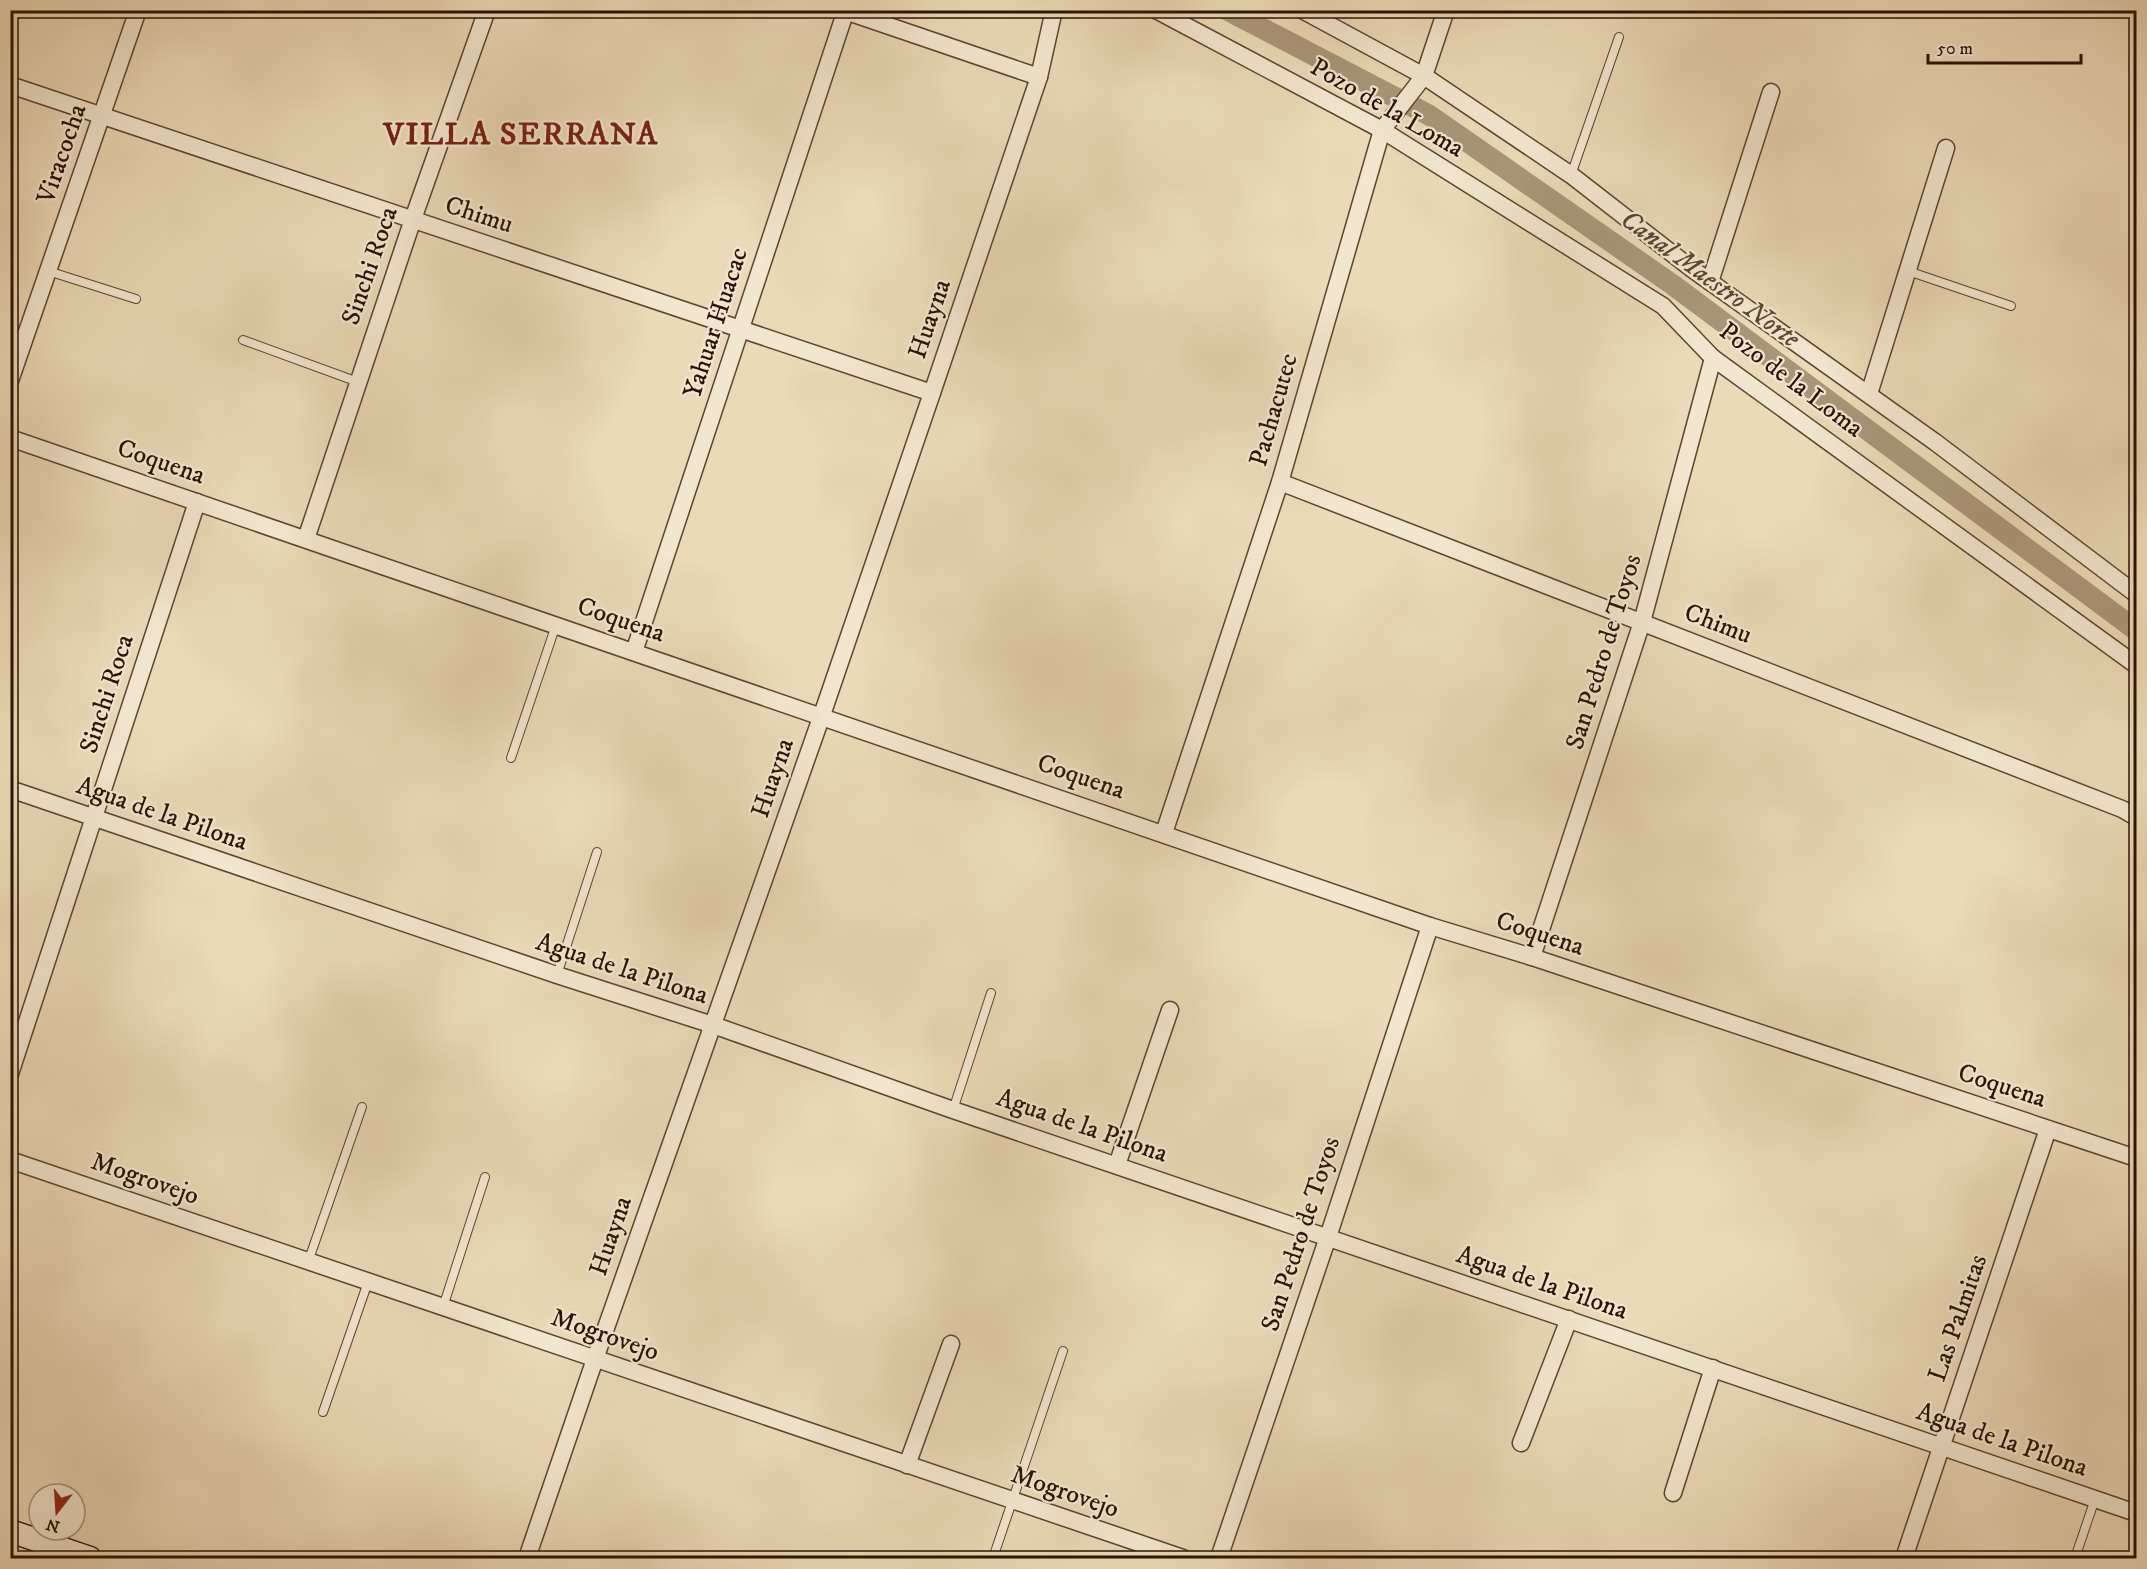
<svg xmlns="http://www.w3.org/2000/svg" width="2147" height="1569" font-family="'IM FELL DW Pica',serif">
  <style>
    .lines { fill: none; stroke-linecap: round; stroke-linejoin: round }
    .canal { stroke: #aa9579; stroke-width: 21 }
    .lane-casing { stroke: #5c442e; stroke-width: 10 }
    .street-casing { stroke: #5c442e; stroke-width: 19 }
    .secondary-casing { stroke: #2c1200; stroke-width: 25 }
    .lane { stroke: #f2e6d0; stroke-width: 8 }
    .street { stroke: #f2e6d0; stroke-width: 16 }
    .secondary { stroke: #f2e6d0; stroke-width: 22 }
    .labels { text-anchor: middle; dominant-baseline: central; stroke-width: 4.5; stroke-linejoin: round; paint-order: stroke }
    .street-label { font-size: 26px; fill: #2c1200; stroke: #f2e6d0 }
    .water-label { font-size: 27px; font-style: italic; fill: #5e4630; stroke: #f2e6d0 }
    .district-label { font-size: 32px; font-weight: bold; letter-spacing: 1.5px; fill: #7a1f14; stroke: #f2e6d0 }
  </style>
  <rect width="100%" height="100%" fill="#ebd9b7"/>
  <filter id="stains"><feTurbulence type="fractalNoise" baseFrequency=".00333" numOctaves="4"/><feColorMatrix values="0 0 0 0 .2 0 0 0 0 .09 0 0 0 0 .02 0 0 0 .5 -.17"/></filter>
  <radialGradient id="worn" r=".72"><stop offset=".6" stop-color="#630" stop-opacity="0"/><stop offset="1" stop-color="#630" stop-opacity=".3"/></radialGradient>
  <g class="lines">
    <!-- canal -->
    <polyline class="canal" points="1227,10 1429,115 1673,285 2136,630"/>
    <!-- lane casing -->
    <g class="lane-casing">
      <g id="lane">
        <polyline points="1571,175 1619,37"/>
        <polyline points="48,271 136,299"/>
        <polyline points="1908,271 2011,306"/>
        <polyline points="243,340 358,382"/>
        <polyline points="511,758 556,625"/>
        <polyline points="557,975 597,852"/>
        <polyline points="953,1110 991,993"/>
        <polyline points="308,1262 362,1107"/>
        <polyline points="443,1307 485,1177"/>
        <polyline points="323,1412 368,1282"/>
        <polyline points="993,1558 1063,1351"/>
        <polyline points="2075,1558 2095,1499"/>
      </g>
    </g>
    <!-- street casing -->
    <g class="street-casing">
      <g id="street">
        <polyline points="842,10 1039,77"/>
        <polyline points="1156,10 1382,130 1663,306 1713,358 2136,665"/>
        <polyline points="1302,10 1424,76 1571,175 1692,269 1935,442 2136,594"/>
        <polyline points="10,85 932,393"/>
        <polyline points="1710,282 1771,92"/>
        <polyline points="10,381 138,10"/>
        <polyline points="1869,394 1946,148"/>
        <polyline points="10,438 1430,926 1532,957 2136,1158"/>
        <polyline points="1280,482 2122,809 2136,817"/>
        <polyline points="306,539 413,219 487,10"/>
        <polyline points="634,652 846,10"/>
        <polyline points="10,789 557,975 713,1025 953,1110 2136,1513"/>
        <polyline points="1164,833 1280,482 1382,130 1424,76 1446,10"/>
        <polyline points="1532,957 1642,622 1713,358"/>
        <polyline points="10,1074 197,502"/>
        <polyline points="10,1160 1183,1558"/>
        <polyline points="1117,1165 1170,1010"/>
        <polyline points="1521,1443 1569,1319"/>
        <polyline points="907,1465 951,1344"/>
        <polyline points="1673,1493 1713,1368"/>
        <polyline points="527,1558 595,1359 822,715 932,393 1039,77 1054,10"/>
        <polyline points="1219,1558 1328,1237 1430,926"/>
        <polyline points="1904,1558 2048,1129"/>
      </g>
    </g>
    <!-- secondary casing -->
    <g class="secondary-casing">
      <polyline id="secondary" points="10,1531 90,1558"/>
    </g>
    <!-- lane -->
    <use href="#lane" class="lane"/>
    <!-- street -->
    <use href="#street" class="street"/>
    <!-- secondary -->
    <use href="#secondary" class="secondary"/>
  </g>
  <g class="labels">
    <!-- street labels -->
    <g class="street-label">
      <text transform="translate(1387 108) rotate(30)">Pozo de la Loma</text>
      <text transform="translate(62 154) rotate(-71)">Viracocha</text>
      <text transform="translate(479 215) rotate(18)">Chimu</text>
      <text transform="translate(370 266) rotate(-71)">Sinchi Roca</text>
      <text transform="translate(930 319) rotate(-71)">Huayna</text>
      <text transform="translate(716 323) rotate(-72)">Yahuar Huacac</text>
      <text transform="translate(1791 380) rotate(37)">Pozo de la Loma</text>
      <text transform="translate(1274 410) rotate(-74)">Pachacutec</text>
      <text transform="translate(161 462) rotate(19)">Coquena</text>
      <text transform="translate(621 620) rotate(19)">Coquena</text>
      <text transform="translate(1718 624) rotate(21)">Chimu</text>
      <text transform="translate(1604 652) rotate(-73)">San Pedro de Toyos</text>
      <text transform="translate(107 694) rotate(-72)">Sinchi Roca</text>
      <text transform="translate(1081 777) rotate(19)">Coquena</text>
      <text transform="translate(773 778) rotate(-71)">Huayna</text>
      <text transform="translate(162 814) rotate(19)">Agua de la Pilona</text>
      <text transform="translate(1540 934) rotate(18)">Coquena</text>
      <text transform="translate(622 969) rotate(18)">Agua de la Pilona</text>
      <text transform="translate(2002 1086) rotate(18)">Coquena</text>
      <text transform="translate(1082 1126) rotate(19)">Agua de la Pilona</text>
      <text transform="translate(145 1179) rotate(19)">Mogrovejo</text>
      <text transform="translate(1301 1234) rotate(-72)">San Pedro de Toyos</text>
      <text transform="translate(611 1236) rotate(-71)">Huayna</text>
      <text transform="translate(1542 1283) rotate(19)">Agua de la Pilona</text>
      <text transform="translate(1958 1318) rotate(-71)">Las Palmitas</text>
      <text transform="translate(605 1335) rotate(19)">Mogrovejo</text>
      <text transform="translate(2002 1440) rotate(19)">Agua de la Pilona</text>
      <text transform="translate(1065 1492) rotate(19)">Mogrovejo</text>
    </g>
    <!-- water labels -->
    <g class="water-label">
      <text transform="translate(1710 279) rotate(36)">Canal Maestro Norte</text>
    </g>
    <!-- district labels -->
    <g class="district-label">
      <text x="521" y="135">VILLA SERRANA</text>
    </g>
  </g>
  <!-- margin -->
  <rect width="2147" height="1569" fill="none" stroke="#ebd9b7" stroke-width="36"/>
  <rect x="12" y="12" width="2123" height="1545" fill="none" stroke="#2c1200" stroke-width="3"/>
  <rect x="18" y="18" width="2111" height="1533" fill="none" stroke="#2c1200" stroke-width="1.5"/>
  <!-- north arrow -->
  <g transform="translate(57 1512) rotate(197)"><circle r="28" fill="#f2e6d0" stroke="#a3917d" stroke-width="1.5"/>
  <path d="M0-4.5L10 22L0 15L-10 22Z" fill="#8f2418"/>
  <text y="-9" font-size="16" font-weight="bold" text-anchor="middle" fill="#2c1200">N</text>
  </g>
  <!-- scale -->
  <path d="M1928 54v9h153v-9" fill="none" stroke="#2c1200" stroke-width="3"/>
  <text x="1937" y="54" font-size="18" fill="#2c1200" stroke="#f2e6d0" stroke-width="4.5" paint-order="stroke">50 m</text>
  <rect width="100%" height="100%" filter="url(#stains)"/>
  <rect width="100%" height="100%" fill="url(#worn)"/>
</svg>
